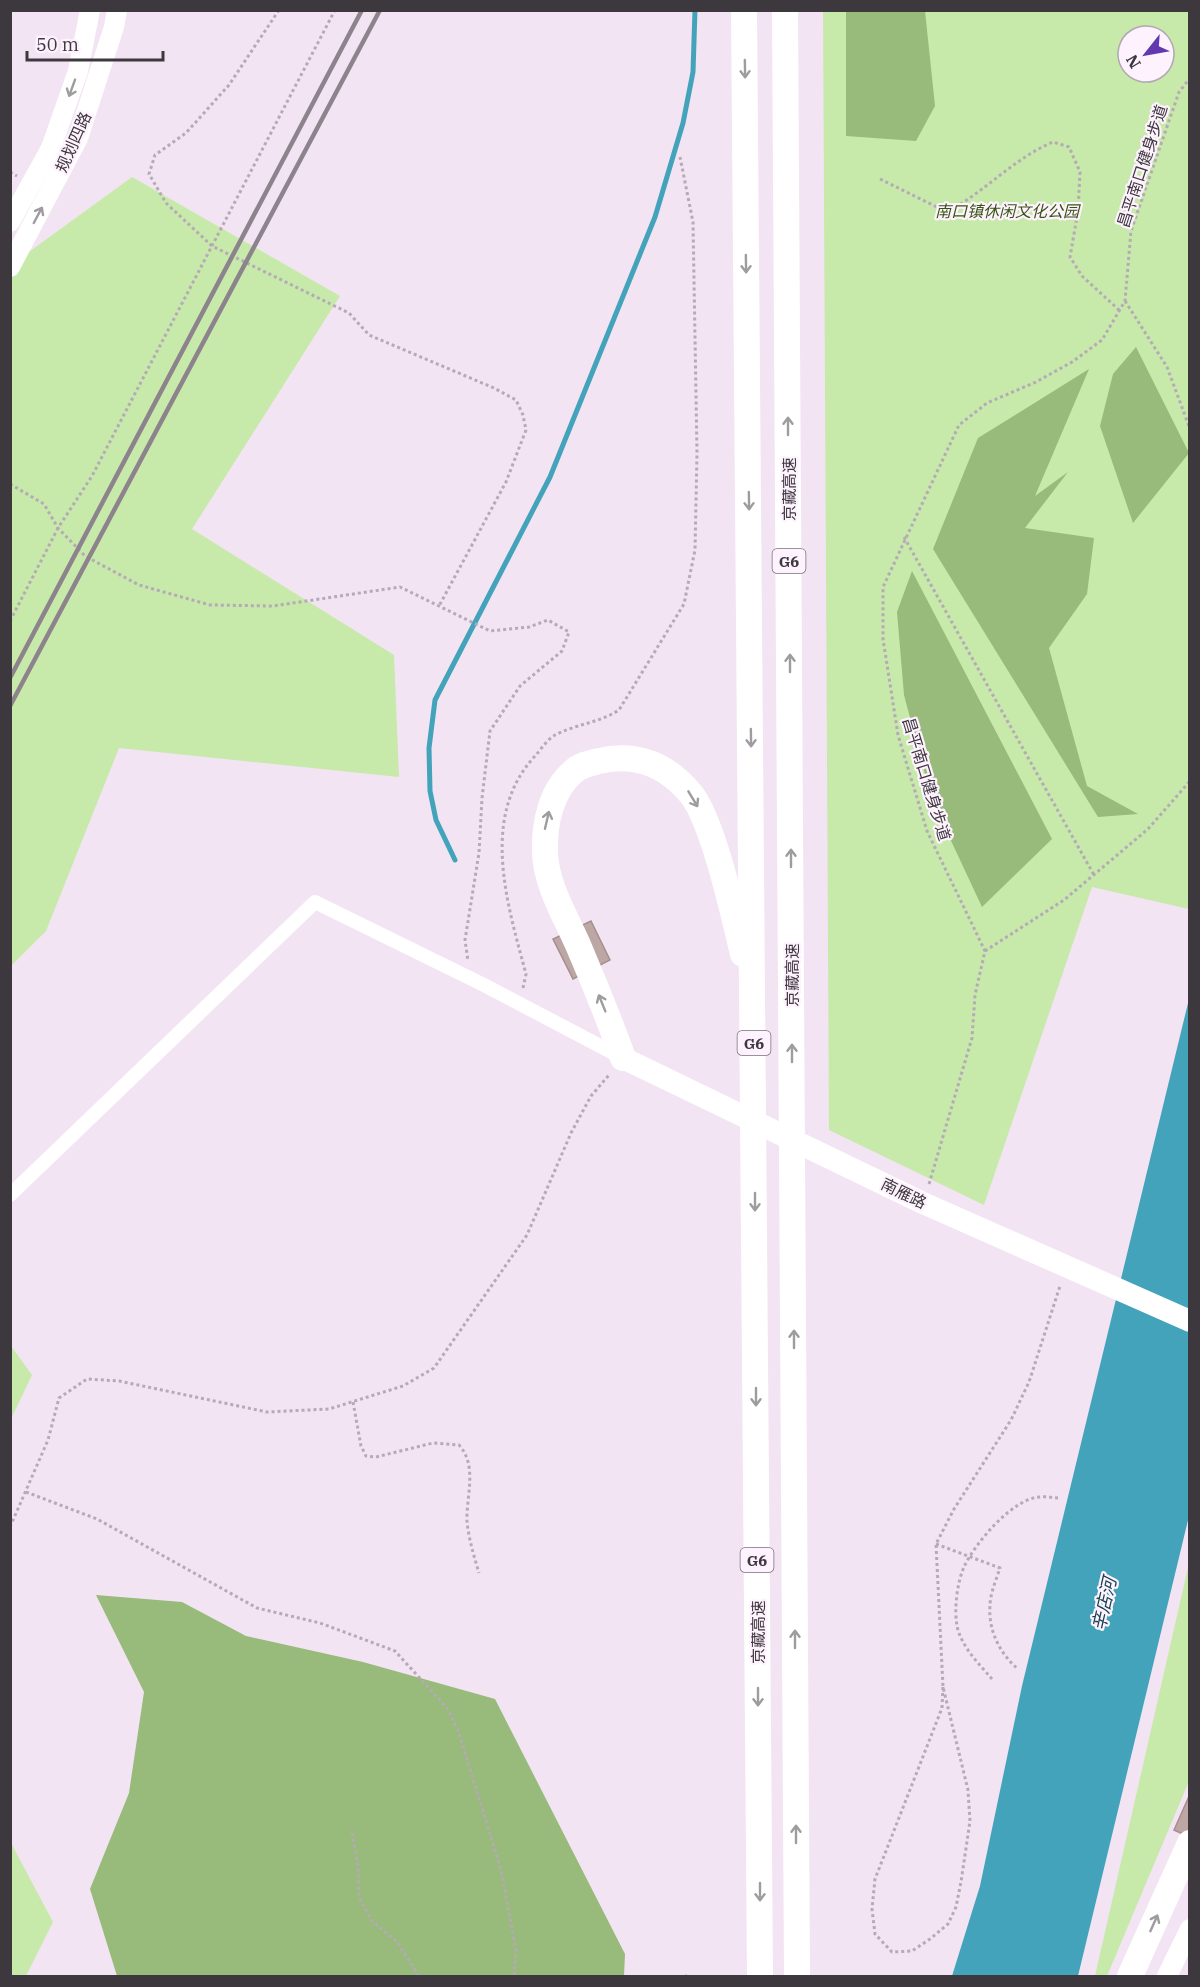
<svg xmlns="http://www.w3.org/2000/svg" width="1200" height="1987" font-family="'IBM Plex Serif','Noto Sans SC',serif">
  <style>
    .green { fill: #c7e9a9; fill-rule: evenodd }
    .forest { fill: #98ba7a }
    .water { fill: #42a3ba }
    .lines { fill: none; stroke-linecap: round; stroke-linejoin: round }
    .stream { stroke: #42a3ba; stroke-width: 5 }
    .building { fill: #bda7a5; stroke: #a48f8d; stroke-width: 1.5 }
    .path { stroke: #b5aab6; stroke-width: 3; stroke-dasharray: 3 3; stroke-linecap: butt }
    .street { stroke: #fff; stroke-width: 14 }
    .secondary { stroke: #fff; stroke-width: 20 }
    .primary { stroke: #fff; stroke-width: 22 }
    .highway { stroke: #fff; stroke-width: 26 }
    .rail { stroke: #8c838d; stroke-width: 4.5 }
    .oneway { stroke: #9e9c9e }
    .labels { text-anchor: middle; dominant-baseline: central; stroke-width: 4.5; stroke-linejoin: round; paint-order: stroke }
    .shield { fill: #fef2ff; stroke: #777078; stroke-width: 1.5 }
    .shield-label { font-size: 15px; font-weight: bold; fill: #3d383e }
    .street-label { font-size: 16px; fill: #3d383e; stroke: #fef2ff }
    .park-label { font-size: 16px; font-style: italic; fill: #365410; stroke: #fef2ff }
    .water-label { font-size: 18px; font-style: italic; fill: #16424c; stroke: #fef2ff }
  </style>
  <rect width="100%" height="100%" fill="#f2e4f3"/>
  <!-- green -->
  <g class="green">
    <path d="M823 11H1189V909L1092 887 984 1205 829 1130ZM1128 36H1164V72H1128Z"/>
    <polygon points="132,177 340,296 192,529 394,655 399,777 119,748 46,931 11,966 11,265"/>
    <polygon points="11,1346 32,1375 11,1419 10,1419"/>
    <polygon points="1189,1563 1189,1781 1107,1976 1095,1976"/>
    <polygon points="11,1843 53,1922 26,1976 11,1976"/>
  </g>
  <!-- forest -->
  <g class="forest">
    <polygon points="846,11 925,11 935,106 916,141 846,136"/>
    <polygon points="1136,347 1189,453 1133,523 1100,426 1113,374"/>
    <polygon points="1089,369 1035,496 1068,472 1025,528 1094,538 1087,594 1049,648 1087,786 1138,814 1098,817 933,549 978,438"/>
    <polygon points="912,571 1052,839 982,907 932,800 904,695 897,612"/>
    <polygon points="96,1595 182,1602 246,1636 363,1662 495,1699 625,1954 624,1976 117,1976 90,1889 129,1793 144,1692"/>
  </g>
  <!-- water -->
  <polygon class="water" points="1189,999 1189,1516 1078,1976 952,1976 980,1886 1022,1686"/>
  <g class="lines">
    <!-- stream -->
    <polyline class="stream" points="455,860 436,820 430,791 429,748 435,700 550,477 655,217 683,123 693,72 695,10"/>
  </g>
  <!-- building -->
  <g class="building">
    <polygon points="591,921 610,960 573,979 553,939"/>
    <polygon points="1190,1794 1190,1837 1174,1830"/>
  </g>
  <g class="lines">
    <!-- path -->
    <g class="path">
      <polyline points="279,10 229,85 186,133 155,155 149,174 166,203 212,246 349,313 369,335 494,388 516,400 523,415 526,430 506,482 439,606"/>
      <polyline points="10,172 17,176"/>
      <path d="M880 179 947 212C985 192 1014 158 1053 142L1069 147 1080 172 1078 211 1070 257 1082 276 1119 310"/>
      <polyline points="1125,301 1167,367 1190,429"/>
      <polyline points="10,484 44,504 58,528 85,556 139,585 210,605 273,606 400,587 490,631 529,627 548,620 569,632 562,651 520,686 490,731 482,798 479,853 465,940 468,961"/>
      <polyline points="904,537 1094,875"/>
      <polyline points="10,621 58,528 92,476 335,10"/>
      <polyline points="985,951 1064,900 1148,829 1190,781"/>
      <path d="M523 988 526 974C507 903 479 815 536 755 541 749 548 739 555 735 576 724 599 723 619 710L684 604 695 550 697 453 693 222 680 157"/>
      <polyline points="929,1184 972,1038 975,995 985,951 927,831 898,735 883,639 883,587 959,425 987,403 1036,382 1072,362 1102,340 1125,301 1131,231 1179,92 1190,78"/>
      <path d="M353 1402 361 1446 366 1456 376 1457 433 1443 459 1445C478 1466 466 1496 467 1522 469 1540 474 1556 479 1573"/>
      <polyline points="26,1492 97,1519 257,1608 320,1623 395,1651 447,1708 458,1730 501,1870 516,1950 514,1976"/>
      <polyline points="10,1527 48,1440 59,1398 87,1379 119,1381 267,1412 329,1409 403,1386 434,1368 527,1235 571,1133 591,1096 609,1075"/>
      <path d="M936 1544 1000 1568C996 1580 990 1594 990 1606 988 1630 1000 1654 1018 1669"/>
      <path d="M992 1679C979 1664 961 1646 957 1626 954 1609 957 1583 964 1567 975 1543 1013 1498 1040 1497 1046 1496 1052 1498 1058 1498"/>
      <polyline points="943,1687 942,1708 875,1879 872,1909 875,1934 892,1952 912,1951 930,1939 948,1924 956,1907 961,1882 970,1821 968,1790 943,1687 936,1544 954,1509 1011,1420 1029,1382 1060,1286"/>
      <polyline points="352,1833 358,1866 359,1897 371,1920 397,1942 419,1976"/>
      <polyline points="685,1975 686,1976"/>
    </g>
    <!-- street -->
    <polyline class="street" points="10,1195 315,902 484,985 621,1057"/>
    <!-- secondary -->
    <g class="secondary">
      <polyline points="10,222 51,148 78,71 90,10"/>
      <polyline points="10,267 78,138 114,27 117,10"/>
      <polyline points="1167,1976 1190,1929"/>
    </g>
    <!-- primary -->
    <polyline class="primary" points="623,1058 923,1203 1190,1321"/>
    <!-- highway -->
    <g class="highway">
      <polyline points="744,10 760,1976"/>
      <polyline points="785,10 797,1976"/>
      <path d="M623 1058C610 1022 596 987 581 952 568 920 547 889 545 854 544 825 550 791 574 771 580 765 591 763 599 761 636 752 667 765 691 794 713 821 734 916 743 954"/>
      <polyline points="1130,1976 1190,1843"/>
    </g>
    <!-- rail -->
    <g class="rail">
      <polyline points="10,678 362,10"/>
      <polyline points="10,706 380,10"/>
    </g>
  </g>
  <!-- one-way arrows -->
  <defs><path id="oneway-shaft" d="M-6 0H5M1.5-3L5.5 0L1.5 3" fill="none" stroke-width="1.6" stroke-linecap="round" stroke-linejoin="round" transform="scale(1.5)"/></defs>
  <g class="oneway">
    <use href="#oneway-shaft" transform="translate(745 69) rotate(89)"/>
    <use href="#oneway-shaft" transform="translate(72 88) rotate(110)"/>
    <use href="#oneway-shaft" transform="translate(38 215) rotate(-62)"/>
    <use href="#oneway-shaft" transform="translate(746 264) rotate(89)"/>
    <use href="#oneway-shaft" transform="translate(788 426) rotate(-90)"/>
    <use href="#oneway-shaft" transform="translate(749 501) rotate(89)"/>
    <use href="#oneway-shaft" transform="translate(790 663) rotate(-90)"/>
    <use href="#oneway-shaft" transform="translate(751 738) rotate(89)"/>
    <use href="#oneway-shaft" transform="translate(693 799) rotate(59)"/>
    <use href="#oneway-shaft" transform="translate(547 820) rotate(-77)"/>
    <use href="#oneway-shaft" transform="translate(791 858) rotate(-90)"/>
    <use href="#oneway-shaft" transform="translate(602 1003) rotate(-112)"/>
    <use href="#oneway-shaft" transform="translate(792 1053) rotate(-90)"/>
    <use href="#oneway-shaft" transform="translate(755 1202) rotate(90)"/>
    <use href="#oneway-shaft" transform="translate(794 1339) rotate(-90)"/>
    <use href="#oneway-shaft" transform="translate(756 1397) rotate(90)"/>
    <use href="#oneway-shaft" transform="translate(795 1639) rotate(-90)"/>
    <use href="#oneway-shaft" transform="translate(758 1697) rotate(90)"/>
    <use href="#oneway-shaft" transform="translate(796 1834) rotate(-90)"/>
    <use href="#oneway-shaft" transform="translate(760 1892) rotate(90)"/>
    <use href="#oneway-shaft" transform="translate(1154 1923) rotate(-66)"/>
  </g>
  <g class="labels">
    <!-- shield labels -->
    <g class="shield">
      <rect x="772.5" y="549" width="33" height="24" rx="4.5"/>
      <rect x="737.5" y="1031" width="33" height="24" rx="4.5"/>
      <rect x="740.5" y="1548" width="33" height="24" rx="4.5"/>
    </g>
    <g class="shield-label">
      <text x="789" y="561">G6</text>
      <text x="754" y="1043">G6</text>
      <text x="757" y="1560">G6</text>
    </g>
    <!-- street labels -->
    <g class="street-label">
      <text transform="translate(73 142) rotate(-66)">规划四路</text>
      <text transform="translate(1142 166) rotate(-72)">昌平南口健身步道</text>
      <text transform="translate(789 489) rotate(-90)">京藏高速</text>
      <text transform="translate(927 779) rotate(73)">昌平南口健身步道</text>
      <text transform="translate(792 975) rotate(-90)">京藏高速</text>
      <text transform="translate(904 1193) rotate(26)">南雁路</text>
      <text transform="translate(758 1632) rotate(-90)">京藏高速</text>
    </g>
    <!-- park labels -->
    <g class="park-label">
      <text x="1007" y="211">南口镇休闲文化公园</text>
    </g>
    <!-- water labels -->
    <g class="water-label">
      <text transform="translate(1104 1604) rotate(-77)">辛店河</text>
    </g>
  </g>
  <!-- border -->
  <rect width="1200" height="1987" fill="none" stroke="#3d383e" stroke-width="24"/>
  <!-- north arrow -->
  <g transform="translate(1146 54) rotate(239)"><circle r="28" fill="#fef2ff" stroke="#b1a8b2" stroke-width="1.5"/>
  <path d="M0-4.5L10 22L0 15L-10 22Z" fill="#6138b0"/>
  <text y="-9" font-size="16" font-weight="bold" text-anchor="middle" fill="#3d383e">N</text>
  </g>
  <!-- scale -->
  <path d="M27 51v9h136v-9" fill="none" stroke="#3d383e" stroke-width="3"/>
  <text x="36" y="51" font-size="18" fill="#3d383e" stroke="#fef2ff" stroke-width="4.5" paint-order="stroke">50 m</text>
</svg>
